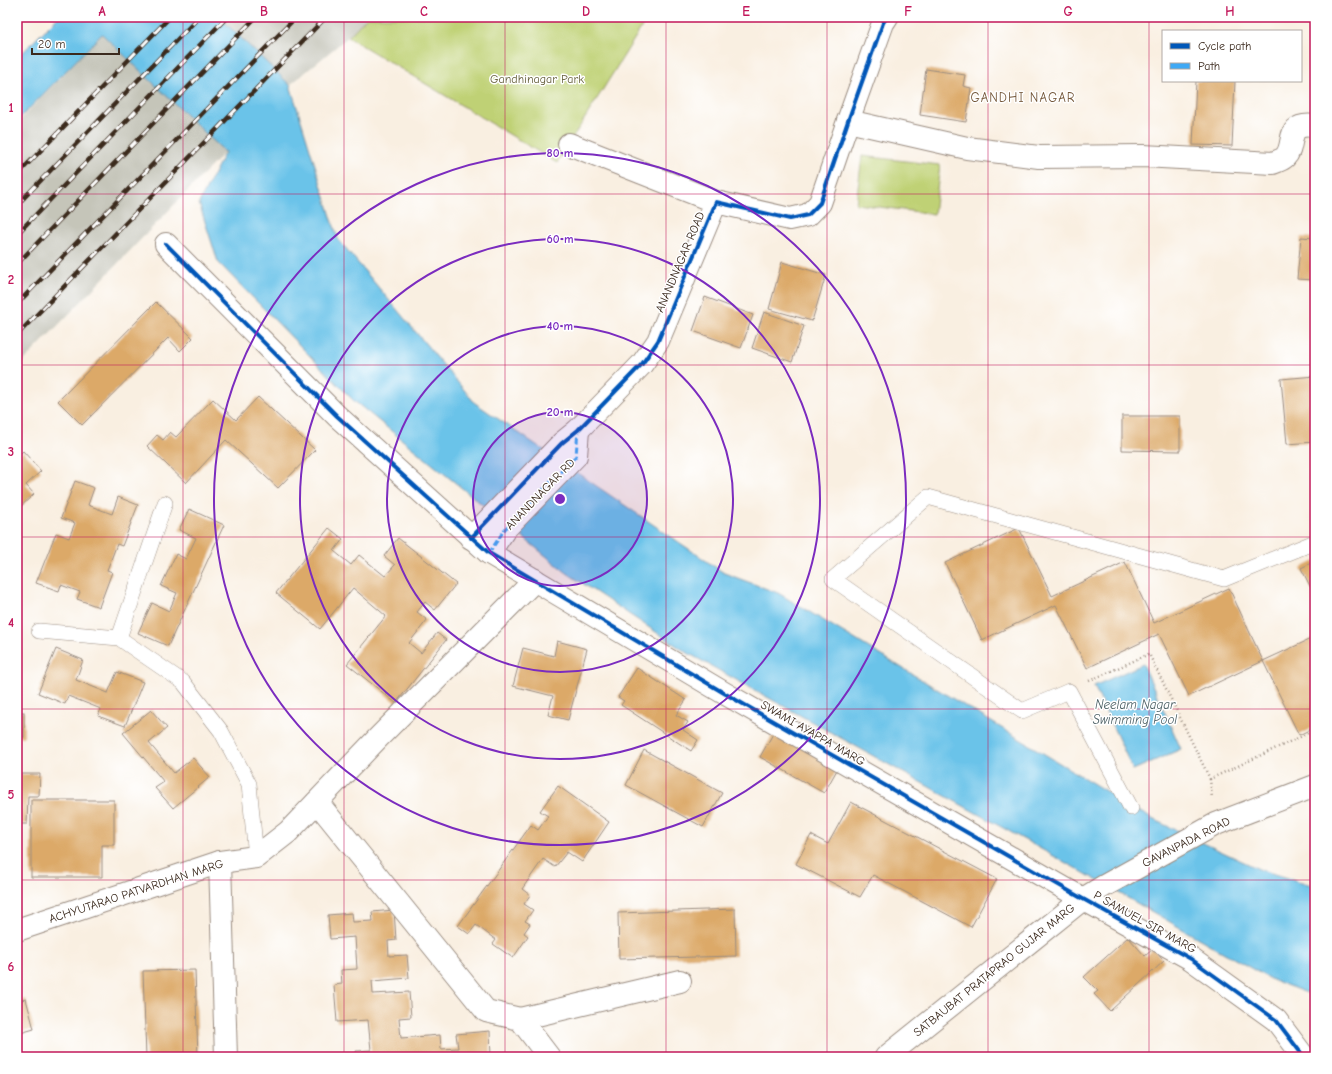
<svg xmlns="http://www.w3.org/2000/svg" width="1332" height="1074" font-family="'Comic Neue',sans-serif">
  <style>
    .industrial { fill: #c5c5b9 }
    .green { fill: #bfd174; stroke: #7d7e49 }
    .water { fill: #6bc3e9; stroke: #537684 }
    .building { fill: #dca967 }
    .lines { fill: none; stroke-linecap: round; stroke-linejoin: round }
    .lane-casing { stroke: #9a8c80; stroke-width: 16 }
    .street-casing { stroke: #9a8c80; stroke-width: 24 }
    .secondary-casing { stroke: #9a8c80; stroke-width: 24 }
    .path { stroke: #9a8c80; stroke-width: 2.5; stroke-dasharray: 1 3; stroke-linecap: butt }
    .lane { stroke: #fff; stroke-width: 15 }
    .street { stroke: #fff; stroke-width: 22 }
    .secondary { stroke: #fff; stroke-width: 22 }
    .rail-casing { stroke: #3b2a1e; stroke-width: 4.5 }
    .rail { stroke: #fff; stroke-width: 3; stroke-dasharray: 9; stroke-linecap: butt }
    .quiet { stroke: #3fa9f5; stroke-width: 3; stroke-dasharray: 6 3; stroke-linecap: butt }
    .cycleway-casing { stroke: #fff; stroke-width: 6 }
    .cycleway { stroke: #0057b8; stroke-width: 4 }
    .grid { fill: none; stroke: #c2185b; stroke-width: 1; stroke-opacity: 0.55 }
    .ring { fill: none; stroke: #7b2cbf; stroke-width: 2 }
    .labels { text-anchor: middle; dominant-baseline: central; stroke-width: 3; stroke-linejoin: round; paint-order: stroke }
    .park-label { font-size: 12px; fill: #635c38; stroke: #fff }
    .street-label { font-size: 12px; fill: #3b2a1e; stroke: #fff }
    .neighbourhood-label { font-size: 13px; letter-spacing: 1px; fill: #735638; stroke: #fff }
    .water-label { font-size: 13px; font-style: italic; fill: #4c6065; stroke: #fff }
    .centre { fill: #7b2cbf; stroke: #fff; stroke-width: 2 }
    .ring-label { font-size: 12px; text-anchor: middle; font-weight: bold; fill: #7b2cbf; stroke: #fff; stroke-width: 3; stroke-linejoin: round; paint-order: stroke }
    .neatline { fill: none; stroke: #c2185b; stroke-width: 1.5 }
    .grid-label { font-size: 13px; text-anchor: middle; font-weight: bold; fill: #c2185b }
  </style>
  <rect width="100%" height="100%" fill="#fff"/>
  <filter id="ink" filterUnits="userSpaceOnUse"><feTurbulence type="fractalNoise" baseFrequency=".025" numOctaves="2"/><feDisplacementMap in="SourceGraphic" scale="8" xChannelSelector="R" yChannelSelector="G"/><feConvolveMatrix kernelMatrix="1 2 1 2 8 2 1 2 1" color-interpolation-filters="sRGB"/></filter>
  <filter id="wash" filterUnits="userSpaceOnUse"><feTurbulence type="fractalNoise" baseFrequency=".012" numOctaves="4" result="noise"/><feDisplacementMap in="SourceGraphic" scale="16" xChannelSelector="R" yChannelSelector="G"/><feGaussianBlur stdDeviation="0.9" result="paint"/><feColorMatrix in="noise" values="0 0 0 0 0 0 0 0 0 0 0 0 0 0 0 0 0 1.4 0 .05"/><feComposite in="paint" operator="in"/></filter>
  <g filter="url(#wash)">
    <rect width="100%" height="100%" fill="#f9efe1"/>
    <!-- industrial -->
    <g class="industrial">
      <polygon points="219,17 367,17 348,37 290,85"/>
      <polygon points="102,34 225,152 17,368 17,123"/>
    </g>
    <!-- green -->
    <g class="green">
      <polygon points="367,17 648,17 557,163 348,37"/>
      <polygon points="862,156 940,165 934,214 856,204"/>
    </g>
    <!-- water -->
    <g class="water">
      <polygon points="58,17 219,17 290,85 338,239 475,403 724,573 778,593 1152,819 1261,870 1315,886 1315,996 1270,979 1077,869 686,652 567,573 353,400 218,262 199,203 225,152 102,34 17,121 17,58"/>
      <polygon points="1143,664 1181,749 1133,770 1094,686"/>
    </g>
    <g id="blocks">
      <!-- building -->
      <g class="building">
        <polygon points="926,69 965,75 963,86 971,88 966,122 920,115"/>
        <polygon points="1196,81 1235,81 1232,146 1193,145"/>
        <polygon points="1301,237 1315,238 1315,280 1297,279"/>
        <polygon points="782,262 826,275 812,321 769,309"/>
        <polygon points="705,297 753,315 741,348 693,331"/>
        <polygon points="156,302 193,338 180,351 168,338 82,425 58,401"/>
        <polygon points="764,312 804,326 792,362 752,348"/>
        <polygon points="1315,376 1315,442 1287,444 1281,379"/>
        <polygon points="258,397 315,450 278,488 226,440 186,483 147,446 157,435 163,440 170,432 176,437 213,399 236,420"/>
        <polygon points="1122,416 1180,416 1180,451 1122,450"/>
        <polygon points="23,451 41,471 26,485 34,494 17,510 17,457"/>
        <polygon points="75,481 94,488 88,505 112,514 118,497 138,505 122,546 117,544 107,570 112,572 99,607 77,599 80,592 61,585 59,591 36,583 56,533 69,538 75,523 61,518"/>
        <polygon points="189,509 224,525 168,646 138,633 152,603 169,611 177,593 161,586 176,554 186,559 196,538 179,530"/>
        <polygon points="329,528 343,539 334,551 351,565 359,555 385,576 395,565 384,556 398,538 456,584 435,610 425,602 417,612 427,620 409,643 421,653 437,633 446,640 396,703 347,664 386,616 353,588 320,629 276,593"/>
        <polygon points="1019,528 1052,596 1125,562 1154,623 1229,588 1263,661 1189,696 1159,634 1087,668 1056,605 982,640 945,563"/>
        <polygon points="1315,561 1315,596 1301,568"/>
        <polygon points="1315,637 1315,727 1299,735 1263,661"/>
        <polygon points="557,641 587,649 568,720 548,715 553,696 513,686 523,648 554,656"/>
        <polygon points="56,649 83,660 76,680 108,693 117,672 143,682 125,726 98,716 101,709 68,696 65,704 38,693"/>
        <polygon points="637,668 686,700 676,715 688,722 683,730 698,740 691,751 621,705 624,701 618,697"/>
        <polygon points="151,710 167,728 149,743 174,773 193,758 210,777 173,808 155,788 164,782 123,733"/>
        <rect x="17" y="712" width="7" height="25"/>
        <polygon points="774,732 838,768 824,793 760,757"/>
        <polygon points="644,750 722,793 703,827 626,785"/>
        <polygon points="17,774 40,774 39,796 28,796 27,824 17,824"/>
        <polygon points="558,786 609,822 582,862 567,852 555,867 543,859 522,889 530,895 524,904 533,910 525,921 530,924 524,933 528,936 513,958 493,944 496,940 476,925 469,934 458,926 531,825 538,830 548,816 540,811"/>
        <polygon points="31,800 114,800 114,845 102,845 102,877 31,877"/>
        <polygon points="851,802 997,879 971,927 873,875 860,897 796,864 811,835 828,844"/>
        <polygon points="735,909 736,956 619,959 618,913"/>
        <polygon points="394,910 396,940 388,941 389,956 407,955 409,978 372,981 373,994 409,992 411,1017 399,1018 401,1038 440,1035 441,1049 458,1048 456,1034 490,1031 491,1057 357,1057 356,1051 371,1050 368,1020 337,1022 334,985 342,984 341,970 357,969 355,937 330,939 328,915 352,913 353,922 373,921 372,912"/>
        <polygon points="1128,937 1145,956 1153,949 1164,961 1110,1011 1094,994 1098,991 1084,977"/>
        <polygon points="195,970 198,1057 146,1057 143,971"/>
        <polygon points="26,999 34,1029 17,1034 17,1001"/>
      </g>
    </g>
  </g>
  <g filter="url(#ink)">
    <use href="#blocks" fill-opacity="0" stroke="#9a8c80" stroke-width="1"/>
    <g class="lines">
      <!-- lane casing -->
      <g class="lane-casing">
        <g id="lane">
          <polyline points="39,631 119,638 183,682 221,731 249,784 256,857"/>
          <polyline points="119,638 165,503"/>
          <polyline points="1131,808 1069,691 1022,711 833,579 928,497 1224,579 1315,542"/>
        </g>
      </g>
      <!-- street casing -->
      <g class="street-casing">
        <g id="street">
          <path d="M848 121 967 148 1039 157 1143 156 1273 163C1277 161 1282 160 1285 157 1297 145 1283 122 1315 126"/>
          <polyline points="569,144 716,202"/>
          <polyline points="166,244 337,416 489,553 724,693 1083,899 1191,959 1276,1020 1304,1057"/>
          <polyline points="471,538 562,443 578,430 642,364 658,341 716,202 790,219 808,215 820,203 848,121 883,23 887,17"/>
          <polyline points="489,553 505,529 576,456 578,430"/>
          <polyline points="317,802 486,1011 520,1019 549,1057"/>
          <polyline points="220,862 226,1057"/>
          <polyline points="17,930 220,862 256,857 288,832 378,738 535,580"/>
          <polyline points="520,1019 680,981"/>
        </g>
      </g>
      <!-- secondary casing -->
      <g class="secondary-casing">
        <polyline id="secondary" points="886,1057 1083,899 1104,886 1216,824 1315,786"/>
      </g>
      <!-- path -->
      <g class="path">
        <polyline points="1089,681 1149,654 1210,779 1315,730"/>
        <polyline points="1210,779 1212,798"/>
      </g>
      <!-- lane -->
      <use href="#lane" class="lane"/>
      <!-- street -->
      <use href="#street" class="street"/>
      <!-- secondary -->
      <use href="#secondary" class="secondary"/>
      <!-- rail casing -->
      <g class="rail-casing">
        <g id="rail">
          <polyline points="17,175 170,17"/>
          <polyline points="17,205 199,17"/>
          <polyline points="17,234 227,17"/>
          <polyline points="17,264 256,17"/>
          <polyline points="17,304 296,17"/>
          <polyline points="17,335 326,17"/>
        </g>
      </g>
      <!-- rail -->
      <use href="#rail" class="rail"/>
      <!-- quiet -->
      <polyline class="quiet" points="489,553 505,529 576,456 578,430"/>
      <!-- cycleway casing -->
      <g class="cycleway-casing">
        <g id="cycleway">
          <polyline points="166,244 337,416 489,553 724,693 1083,899 1191,959 1276,1020 1304,1057"/>
          <polyline points="471,538 562,443 578,430 642,364 658,341 716,202 790,219 808,215 820,203 848,121 883,23 887,17"/>
        </g>
      </g>
      <!-- cycleway -->
      <use href="#cycleway" class="cycleway"/>
    </g>
  </g>
  <!-- grid -->
  <path class="grid" d="M183 17V1057M344 17V1057M505 17V1057M666 17V1057M827 17V1057M988 17V1057M1149 17V1057M17 194H1315M17 365H1315M17 537H1315M17 709H1315M17 880H1315"/>
  <!-- distance rings -->
  <circle cx="560" cy="499" r="87" fill="#7b2cbf" fill-opacity=".12"/>
  <g class="ring">
    <circle cx="560" cy="499" r="87"/>
    <circle cx="560" cy="499" r="173"/>
    <circle cx="560" cy="499" r="260"/>
    <circle cx="560" cy="499" r="346"/>
  </g>
  <g class="labels">
    <!-- park labels -->
    <g class="park-label">
      <text x="537" y="79">Gandhinagar Park</text>
    </g>
    <!-- street labels -->
    <g class="street-label">
      <text transform="translate(680 262) rotate(-67)">ANANDNAGAR ROAD</text>
      <text transform="translate(540 494) rotate(-46)">ANANDNAGAR RD</text>
      <text transform="translate(813 733) rotate(30)">SWAMI AYAPPA MARG</text>
      <text transform="translate(1186 842) rotate(-27)">GAVANPADA ROAD</text>
      <text transform="translate(136 891) rotate(-18)">ACHYUTARAO PATVARDHAN MARG</text>
      <text transform="translate(1145 922) rotate(29)">P SAMUEL SIR MARG</text>
      <text transform="translate(994 970) rotate(-39)">SATBAUBAT PRATAPRAO GUJAR MARG</text>
    </g>
    <!-- neighbourhood labels -->
    <g class="neighbourhood-label">
      <text x="1023" y="97">GANDHI NAGAR</text>
    </g>
    <!-- water labels -->
    <g class="water-label">
      <text x="1135" y="704">Neelam Nagar<tspan x="1135" dy="15">Swimming Pool</tspan></text>
    </g>
  </g>
  <circle cx="560" cy="499" r="6" class="centre"/>
  <g class="ring-label">
    <text x="560" y="157">80 m</text>
    <text x="560" y="243">60 m</text>
    <text x="560" y="330">40 m</text>
    <text x="560" y="416">20 m</text>
  </g>
  <!-- margin -->
  <rect width="1332" height="1074" fill="none" stroke="#fff" stroke-width="44"/>
  <!-- legend -->
  <rect x="1162" y="30" width="140" height="52" fill="#ffffff" stroke="#b1aaa5"/>
  <rect x="1170" y="43" width="20" height="6" fill="#0057b8" stroke="#b1aaa5"/>
  <text x="1198" y="50" font-size="12" fill="#3b2a1e">Cycle path</text>
  <rect x="1170" y="63" width="20" height="6" fill="#3fa9f5" stroke="#b1aaa5"/>
  <text x="1198" y="70" font-size="12" fill="#3b2a1e">Path</text>
  <!-- scale -->
  <path d="M32 48v6h87v-6" fill="none" stroke="#3b2a1e" stroke-width="2"/>
  <text x="38" y="48" font-size="12" fill="#3b2a1e" stroke="#ffffff" stroke-width="3" paint-order="stroke">20 m</text>
  <rect x="22" y="22" width="1288" height="1030" class="neatline"/>
  <g class="grid-label">
    <text x="102" y="16">A</text>
    <text x="264" y="16">B</text>
    <text x="424" y="16">C</text>
    <text x="586" y="16">D</text>
    <text x="746" y="16">E</text>
    <text x="908" y="16">F</text>
    <text x="1068" y="16">G</text>
    <text x="1230" y="16">H</text>
    <text x="11" y="112">1</text>
    <text x="11" y="284">2</text>
    <text x="11" y="456">3</text>
    <text x="11" y="627">4</text>
    <text x="11" y="799">5</text>
    <text x="11" y="971">6</text>
  </g>
</svg>
